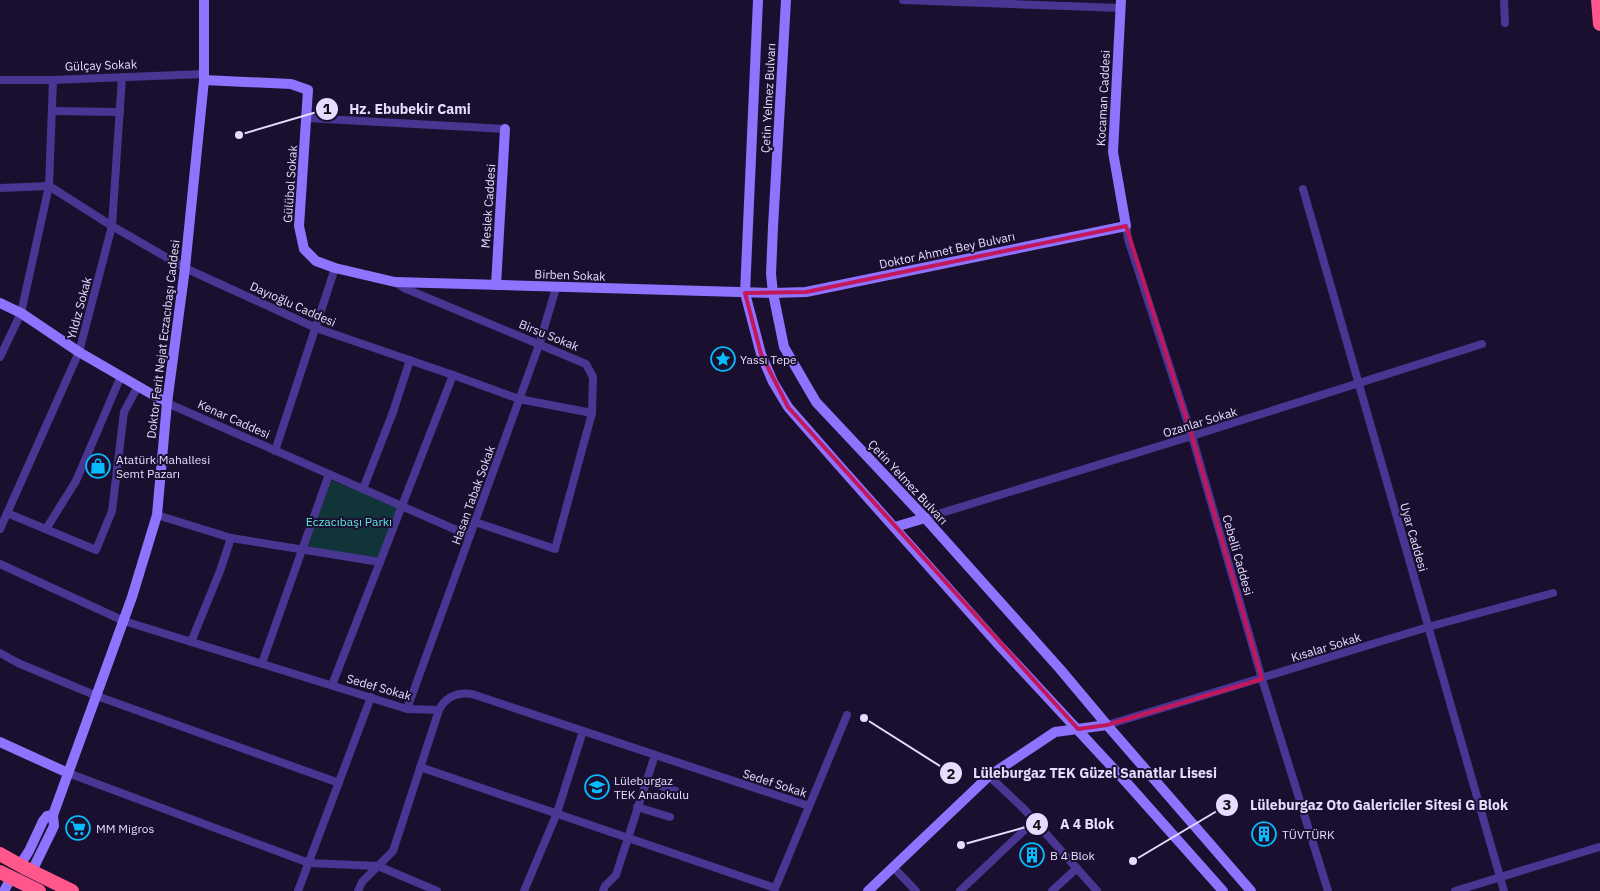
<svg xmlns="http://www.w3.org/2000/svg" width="1600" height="891" font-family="'IBM Plex Sans',sans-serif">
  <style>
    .green { fill: #113439 }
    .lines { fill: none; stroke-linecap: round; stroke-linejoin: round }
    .street { stroke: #493692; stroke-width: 8 }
    .secondary { stroke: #8f73ff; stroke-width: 10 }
    .highway { stroke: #ff578b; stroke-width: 14 }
    .marked { fill: none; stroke: #c2185b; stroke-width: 4; stroke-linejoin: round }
    .labels { text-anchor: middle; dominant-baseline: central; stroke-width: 4; stroke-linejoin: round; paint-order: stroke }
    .street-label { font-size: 12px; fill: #e6dcff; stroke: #1a0f2e }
    .poi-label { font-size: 12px; fill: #e6dcff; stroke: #1a0f2e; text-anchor: start }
    .park-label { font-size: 12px; fill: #5bece1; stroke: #1a0f2e }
    .leader { fill: none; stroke: #e6dcff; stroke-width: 2 }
    .callout-dot { fill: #e6dcff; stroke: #1a0f2e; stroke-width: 2 }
    .mark-label { font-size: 15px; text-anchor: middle; font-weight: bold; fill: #111 }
    .callout-label { font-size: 14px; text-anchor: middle; font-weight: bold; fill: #e6dcff; stroke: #1a0f2e; stroke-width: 4; stroke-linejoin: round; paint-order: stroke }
  </style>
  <rect width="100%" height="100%" fill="#1a0f2e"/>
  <!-- green -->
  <polygon class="green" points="331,480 399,508 378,559 306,546"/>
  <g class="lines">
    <!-- street -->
    <g class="street">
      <polyline points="903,0 1121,8"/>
      <polyline points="1504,0 1505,23"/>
      <polyline points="0,80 53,80 203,74"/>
      <polyline points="52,111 120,112"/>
      <polyline points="307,118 505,129"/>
      <polyline points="0,188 49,186 112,226 185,268 316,328 453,375 519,399 592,413"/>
      <polyline points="1303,189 1504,891"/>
      <polyline points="1126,226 1128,239 1192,436 1262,679 1328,891"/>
      <polyline points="395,282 404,288 586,364 593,377 592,413 555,549 475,522"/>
      <polyline points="0,357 21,313 49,186 53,80"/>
      <polyline points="167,403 470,536"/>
      <polyline points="275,451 335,268"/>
      <polyline points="363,489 393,412 410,360"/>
      <polyline points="7,513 96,550 112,511 124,412 138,386"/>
      <polyline points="157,515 231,538 380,562"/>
      <polyline points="925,518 1192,436 1482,344"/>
      <polyline points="0,529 79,352 112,226 122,77"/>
      <polyline points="46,529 76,481 121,376"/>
      <path d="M0 564 124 621 407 709 439 710C446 696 458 692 472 694L809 806"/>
      <polyline points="191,642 220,571 231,538"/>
      <polyline points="0,653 18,663 97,696 339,783"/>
      <polyline points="262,663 329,474"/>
      <polyline points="332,685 453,375"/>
      <polyline points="407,709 539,345 556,288"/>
      <polyline points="1107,725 1428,627 1553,593"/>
      <polyline points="420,767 775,888"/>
      <polyline points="68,773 309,863 378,866 437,891"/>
      <polyline points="989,776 1024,809 1097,891"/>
      <polyline points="646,781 676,791"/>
      <polyline points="637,807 670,817"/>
      <polyline points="893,867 916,891"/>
      <polyline points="298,891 371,697"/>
      <polyline points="358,891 362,882 393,851 439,710"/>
      <polyline points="524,891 557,813 583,731"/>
      <polyline points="603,891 605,886 616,875 655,755"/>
      <polyline points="774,891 847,715"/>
      <polyline points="960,891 1035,820"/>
      <polyline points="1052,891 1077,868"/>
      <polyline points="1455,891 1599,847"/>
    </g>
    <!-- secondary -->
    <g class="secondary">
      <polyline points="758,0 745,293 761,354 773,382 788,407 836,462 997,643 1126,782 1223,891"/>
      <polyline points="786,0 773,227 771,274 773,293 784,347 816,402 925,518 1060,669 1107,725 1251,891"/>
      <polyline points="204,80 291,84 308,90 299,226 304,249 316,261 335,268 395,282 773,293 806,292 1126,226 1113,152 1121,0"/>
      <polyline points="496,285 505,129"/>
      <polyline points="0,303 21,313 79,352 167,403"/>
      <polyline points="895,527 925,518"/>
      <polyline points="0,742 68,773"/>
      <polyline points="20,865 29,851 43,821 47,816 53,815"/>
      <polyline points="32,871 54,826 53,815 132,597 157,515 167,403 185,268 204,80 204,0"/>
      <polyline points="4,891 11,878"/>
      <polyline points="868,891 989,776 1055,732 1107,725"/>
    </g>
    <!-- highway -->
    <g class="highway">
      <polyline points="1598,0 1600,24"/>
      <polyline points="0,854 25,868 72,891"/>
      <polyline points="0,872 39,891"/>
    </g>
  </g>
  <!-- marked area -->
  <path class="marked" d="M1126 226 1192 436 1262 679 1107 725 1078 729 788 407 761 354 745 293 806 292Z"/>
  <!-- icons -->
  <defs>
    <g id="sight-ring" transform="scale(1.25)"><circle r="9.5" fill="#1a0f2e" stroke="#08bbff" stroke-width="1.5"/><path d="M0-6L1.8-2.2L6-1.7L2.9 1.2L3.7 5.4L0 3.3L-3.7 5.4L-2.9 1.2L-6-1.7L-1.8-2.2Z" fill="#08bbff"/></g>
    <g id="shop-ring" transform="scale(1.25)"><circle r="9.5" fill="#1a0f2e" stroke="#08bbff" stroke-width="1.5"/><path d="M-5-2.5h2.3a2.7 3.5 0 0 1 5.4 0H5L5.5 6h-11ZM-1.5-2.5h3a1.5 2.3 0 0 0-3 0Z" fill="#08bbff"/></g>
    <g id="school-ring" transform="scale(1.25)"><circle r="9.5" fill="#1a0f2e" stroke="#08bbff" stroke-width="1.5"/><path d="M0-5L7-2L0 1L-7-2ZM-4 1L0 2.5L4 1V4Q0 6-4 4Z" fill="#08bbff"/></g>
    <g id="supermarket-ring" transform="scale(1.25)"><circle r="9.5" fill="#1a0f2e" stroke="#08bbff" stroke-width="1.5"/><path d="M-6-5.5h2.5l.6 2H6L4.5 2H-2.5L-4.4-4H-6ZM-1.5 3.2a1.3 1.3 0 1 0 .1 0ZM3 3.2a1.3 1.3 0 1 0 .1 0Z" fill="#08bbff"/></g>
    <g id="building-ring" transform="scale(1.25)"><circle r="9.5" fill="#1a0f2e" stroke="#08bbff" stroke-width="1.5"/><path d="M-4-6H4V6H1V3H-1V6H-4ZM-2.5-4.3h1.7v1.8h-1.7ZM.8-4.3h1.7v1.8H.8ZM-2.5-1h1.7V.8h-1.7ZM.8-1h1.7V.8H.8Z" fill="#08bbff"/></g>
  </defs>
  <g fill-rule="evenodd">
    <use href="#sight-ring" x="723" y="359"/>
    <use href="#shop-ring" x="98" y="466"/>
    <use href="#school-ring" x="597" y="787"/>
    <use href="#supermarket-ring" x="78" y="828"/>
    <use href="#building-ring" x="1264" y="834"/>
    <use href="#building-ring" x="1032" y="855"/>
  </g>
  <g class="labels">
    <!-- street labels -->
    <g class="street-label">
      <text transform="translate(101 65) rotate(-2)">Gülçay Sokak</text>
      <text transform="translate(768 98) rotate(-87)">Çetin Yelmez Bulvarı</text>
      <text transform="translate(1103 98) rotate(-87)">Kocaman Caddesi</text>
      <text transform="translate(290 184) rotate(-86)">Gülübol Sokak</text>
      <text transform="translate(488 206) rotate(-86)">Meslek Caddesi</text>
      <text transform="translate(947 250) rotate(-12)">Doktor Ahmet Bey Bulvarı</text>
      <text transform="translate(570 275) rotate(2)">Birben Sokak</text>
      <text transform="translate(293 304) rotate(24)">Dayıoğlu Caddesi</text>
      <text transform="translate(79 308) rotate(-75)">Yıldız Sokak</text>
      <text transform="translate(549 335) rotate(22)">Birsu Sokak</text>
      <text transform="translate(163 339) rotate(-83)">Doktor Ferit Nejat Eczacıbaşı Caddesi</text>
      <text transform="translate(234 419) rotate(24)">Kenar Caddesi</text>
      <text transform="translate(1200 422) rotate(-17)">Ozanlar Sokak</text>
      <text transform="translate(908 482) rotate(47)">Çetin Yelmez Bulvarı</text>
      <text transform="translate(473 495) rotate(-70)">Hasan Tabak Sokak</text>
      <text transform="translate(1414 537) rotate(74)">Uyar Caddesi</text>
      <text transform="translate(1238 555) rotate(74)">Cebelli Caddesi</text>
      <text transform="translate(1326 647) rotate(-17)">Kısalar Sokak</text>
      <text transform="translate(379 687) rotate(16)">Sedef Sokak</text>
      <text transform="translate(775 783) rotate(18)">Sedef Sokak</text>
    </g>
    <!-- poi labels -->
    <g class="poi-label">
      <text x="740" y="359">Yassı Tepe</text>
      <text x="116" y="459">Atatürk Mahallesi<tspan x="116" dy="14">Semt Pazarı</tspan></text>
      <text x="614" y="780">Lüleburgaz<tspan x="614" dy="14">TEK Anaokulu</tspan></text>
      <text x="96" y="828">MM Migros</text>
      <text x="1282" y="834">TÜVTÜRK</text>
      <text x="1050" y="855">B 4 Blok</text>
    </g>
    <!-- park labels -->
    <g class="park-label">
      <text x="349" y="521">Eczacıbaşı Parkı</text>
    </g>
  </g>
  <!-- callouts -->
  <path class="leader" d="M239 135L327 109M864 718L951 773M1133 861L1227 805M961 845L1037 824"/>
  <g class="callout-dot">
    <circle cx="239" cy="135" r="5"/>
    <circle cx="864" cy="718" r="5"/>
    <circle cx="1133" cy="861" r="5"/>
    <circle cx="961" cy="845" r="5"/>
    <circle cx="327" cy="109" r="12"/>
    <circle cx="951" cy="773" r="12"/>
    <circle cx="1227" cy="805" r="12"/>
    <circle cx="1037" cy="824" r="12"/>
  </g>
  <g class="mark-label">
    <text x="327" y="114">1</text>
    <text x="951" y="779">2</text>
    <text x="1227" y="810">3</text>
    <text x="1037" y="830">4</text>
  </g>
  <g class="callout-label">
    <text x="410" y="114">Hz. Ebubekir Cami</text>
    <text x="1095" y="778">Lüleburgaz TEK Güzel Sanatlar Lisesi</text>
    <text x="1379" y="810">Lüleburgaz Oto Galericiler Sitesi G Blok</text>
    <text x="1087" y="829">A 4 Blok</text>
  </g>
</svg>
